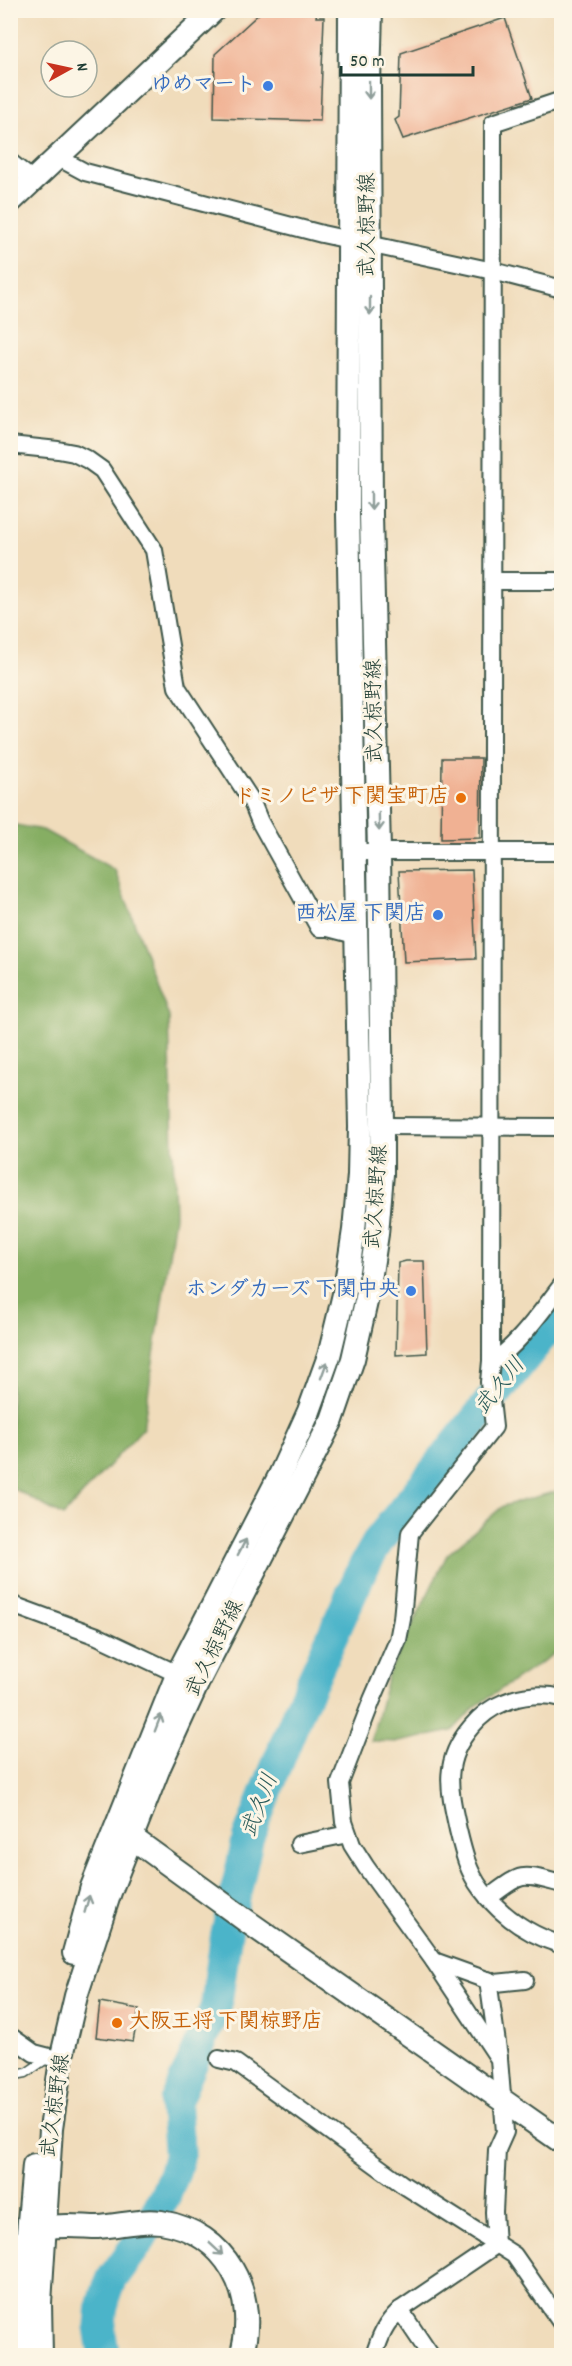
<svg xmlns="http://www.w3.org/2000/svg" width="572" height="2366" font-family="Dekko,'Klee One',sans-serif">
  <style>
    .forest { fill: #86ae64; stroke: #52764c; stroke-width: 1.5 }
    .lines { fill: none; stroke-linecap: round; stroke-linejoin: round }
    .river { stroke: #4bb4c9; stroke-width: 32 }
    .building { fill: #f0b193 }
    .lane-casing { stroke: #3e5548; stroke-width: 11 }
    .street-casing { stroke: #3e5548; stroke-width: 20 }
    .secondary-casing { stroke: #3e5548; stroke-width: 26 }
    .lane { stroke: #fff; stroke-width: 8 }
    .street { stroke: #fff; stroke-width: 16 }
    .secondary { stroke: #fff; stroke-width: 22 }
    .oneway { stroke: #8f9e9a }
    .shop-dot { fill: #3f7fe0; stroke: #fcf5e5; stroke-width: 2 }
    .food-dot { fill: #e8710a; stroke: #fcf5e5; stroke-width: 2 }
    .labels { text-anchor: middle; dominant-baseline: central; stroke-width: 6; stroke-linejoin: round; paint-order: stroke }
    .shop-label { font-size: 21px; font-weight: bold; fill: #366cbe; stroke: #fcf5e5; text-anchor: end }
    .street-label { font-size: 21px; fill: #1f3d34; stroke: #fcf5e5 }
    .food-label { font-size: 21px; font-weight: bold; fill: #c56008; stroke: #fcf5e5; text-anchor: end }
    .water-label { font-size: 22px; font-style: italic; fill: #2a5b59; stroke: #fcf5e5 }
  </style>
  <rect width="100%" height="100%" fill="#fcf5e5"/>
  <filter id="ink" filterUnits="userSpaceOnUse"><feTurbulence type="fractalNoise" baseFrequency=".0167" numOctaves="2"/><feDisplacementMap in="SourceGraphic" scale="12" xChannelSelector="R" yChannelSelector="G"/><feConvolveMatrix kernelMatrix="1 2 1 2 8 2 1 2 1" color-interpolation-filters="sRGB"/></filter>
  <filter id="wash" filterUnits="userSpaceOnUse"><feTurbulence type="fractalNoise" baseFrequency=".008" numOctaves="4" result="noise"/><feDisplacementMap in="SourceGraphic" scale="24" xChannelSelector="R" yChannelSelector="G"/><feGaussianBlur stdDeviation="1.35" result="paint"/><feColorMatrix in="noise" values="0 0 0 0 0 0 0 0 0 0 0 0 0 0 0 0 0 1.4 0 .05"/><feComposite in="paint" operator="in"/></filter>
  <g filter="url(#wash)">
    <rect width="100%" height="100%" fill="#f0dcbb"/>
    <!-- forest -->
    <g class="forest">
      <polygon points="10,824 43,830 115,870 169,1017 175,1216 143,1428 63,1516 11,1487"/>
      <polygon points="561,1490 561,1649 476,1706 452,1731 398,1742 371,1741 388,1675 447,1555 503,1506"/>
    </g>
    <g class="lines">
      <!-- river -->
      <polyline class="river" points="104,2356 100,2330 102,2309 107,2291 112,2279 141,2239 165,2196 175,2171 179,2155 175,2103 216,2007 226,1936 248,1838 298,1712 363,1568 379,1540 562,1311"/>
    </g>
    <g id="blocks">
      <!-- building -->
      <g class="building">
        <polygon points="263,10 317,10 316,17 324,17 320,121 214,118 215,54"/>
        <polygon points="505,18 532,98 403,139 395,120 399,117 401,53"/>
        <polygon points="442,758 481,758 480,838 441,839"/>
        <polygon points="472,870 476,959 404,962 399,871"/>
        <polygon points="406,1261 424,1261 427,1353 396,1355 398,1263"/>
        <polygon points="100,2002 139,2009 133,2042 96,2037"/>
      </g>
    </g>
  </g>
  <g filter="url(#ink)">
    <use href="#blocks" fill-opacity="0" stroke="#3e5548" stroke-width="1.5"/>
    <g class="lines">
      <!-- lane casing -->
      <g class="lane-casing">
        <g id="lane">
          <polyline points="10,2019 10,2035"/>
          <polyline points="10,2076 26,2073 48,2058"/>
        </g>
      </g>
      <!-- street casing -->
      <g class="street-casing">
        <g id="street">
          <polyline points="59,158 85,172 322,234 493,271 562,289"/>
          <polyline points="10,162 34,181"/>
          <polyline points="10,445 58,450 74,453 88,460 102,470 154,550 177,687 251,800 260,822 319,928 328,928 355,935"/>
          <polyline points="493,581 562,581"/>
          <polyline points="355,852 562,852"/>
          <polyline points="382,1126 562,1127"/>
          <path d="M491 1361C513 1353 546 1305 562 1285"/>
          <polyline points="10,1604 97,1636 186,1678"/>
          <path d="M562 1698C543 1693 521 1695 503 1703 490 1708 480 1716 471 1727 442 1761 449 1789 458 1830 463 1851 468 1872 481 1889 501 1916 530 1935 562 1945"/>
          <polyline points="299,1844 348,1834"/>
          <path d="M488 1898C524 1872 518 1873 562 1884"/>
          <polyline points="434,1961 495,1983 525,1980"/>
          <polyline points="488,1980 499,2057"/>
          <polyline points="10,2036 34,2053 61,2060"/>
          <polyline points="219,2059 236,2063 402,2184 514,2255 562,2324"/>
          <path d="M496 2245 494 2212 497 2150 505 2132 499 2059 434 1961 366 1867 352 1845 344 1822 340 1783 372 1700 398 1640 402 1619 410 1533 494 1427 489 1382 491 1361C490 949 492 536 493 123L562 100"/>
          <polyline points="400,2310 431,2356"/>
          <path d="M374 2356C380 2336 385 2324 400 2310L496 2245"/>
        </g>
      </g>
      <!-- secondary casing -->
      <g class="secondary-casing">
        <g id="secondary">
          <polyline points="10,202 214,10"/>
          <polyline points="120,1829 248,1922 562,2142"/>
          <polyline points="74,1953 92,1887 177,1675 280,1475 309,1411 329,1356 345,1290 354,1230 359,1175 360,1127 348,514 350,10"/>
          <path d="M32 2236C46 2221 79 2227 98 2227 119 2226 140 2219 161 2222 226 2232 260 2295 241 2356"/>
          <polyline points="25,2356 27,2244 34,2165"/>
          <polyline points="41,2356 40,2303 51,2129 61,2060 76,1996 110,1892 160,1765 198,1682 332,1420 353,1359 368,1293 377,1234 382,1174 382,1126 379,851 371,515 369,84 371,10"/>
        </g>
      </g>
      <!-- lane -->
      <use href="#lane" class="lane"/>
      <!-- street -->
      <use href="#street" class="street"/>
      <!-- secondary -->
      <use href="#secondary" class="secondary"/>
    </g>
    <!-- one-way arrows -->
    <defs><path id="oneway-shaft" d="M-6 0H5M1.5-3L5.5 0L1.5 3" fill="none" stroke-width="1.6" stroke-linecap="round" stroke-linejoin="round" transform="scale(1.5)"/></defs>
    <g class="oneway">
      <use href="#oneway-shaft" transform="translate(369 90) rotate(90)"/>
      <use href="#oneway-shaft" transform="translate(370 306) rotate(90)"/>
      <use href="#oneway-shaft" transform="translate(371 501) rotate(90)"/>
      <use href="#oneway-shaft" transform="translate(379 822) rotate(89)"/>
      <use href="#oneway-shaft" transform="translate(324 1370) rotate(-70)"/>
      <use href="#oneway-shaft" transform="translate(242 1547) rotate(-62)"/>
      <use href="#oneway-shaft" transform="translate(158 1723) rotate(-69)"/>
      <use href="#oneway-shaft" transform="translate(87 1904) rotate(-74)"/>
      <use href="#oneway-shaft" transform="translate(216 2249) rotate(43)"/>
    </g>
  </g>
  <!-- markers -->
  <g class="shop-dot">
    <circle cx="268" cy="86" r="6"/>
    <circle cx="438" cy="915" r="6"/>
    <circle cx="411" cy="1291" r="6"/>
  </g>
  <g class="food-dot">
    <circle cx="461" cy="798" r="6"/>
    <circle cx="117" cy="2023" r="6"/>
  </g>
  <g class="labels">
    <!-- shop labels -->
    <g class="shop-label">
      <text x="256" y="86">ゆめマート</text>
      <text x="426" y="915">西松屋 下関店</text>
      <text x="399" y="1291">ホンダカーズ 下関中央</text>
    </g>
    <!-- street labels -->
    <g class="street-label">
      <text transform="translate(369 225) rotate(-90)">武久椋野線</text>
      <text transform="translate(376 711) rotate(-91)">武久椋野線</text>
      <text transform="translate(378 1197) rotate(-86)">武久椋野線</text>
      <text transform="translate(216 1649) rotate(-64)">武久椋野線</text>
      <text transform="translate(57 2106) rotate(-82)">武久椋野線</text>
    </g>
    <!-- food labels -->
    <g class="food-label">
      <text x="449" y="798">ドミノピザ 下関宝町店</text>
      <text x="129" y="2023" text-anchor="start">大阪王将 下関椋野店</text>
    </g>
    <!-- water labels -->
    <g class="water-label">
      <text transform="translate(501 1387) rotate(-51)">武久川</text>
      <text transform="translate(261 1806) rotate(-69)">武久川</text>
    </g>
  </g>
  <!-- margin -->
  <rect width="572" height="2366" fill="none" stroke="#fcf5e5" stroke-width="36"/>
  <!-- north arrow -->
  <g transform="translate(69 69) rotate(82)"><circle r="28" fill="#fcf5e5" stroke="#a4ab9e" stroke-width="1.5"/>
  <path d="M0-4.5L10 22L0 15L-10 22Z" fill="#c8321e"/>
  <text y="-9" font-size="16" font-weight="bold" text-anchor="middle" fill="#1f3d34">N</text>
  </g>
  <!-- scale -->
  <path d="M341 66v9h132v-9" fill="none" stroke="#1f3d34" stroke-width="3"/>
  <text x="350" y="66" font-size="18" fill="#1f3d34" stroke="#fcf5e5" stroke-width="4.5" paint-order="stroke">50 m</text>
</svg>
